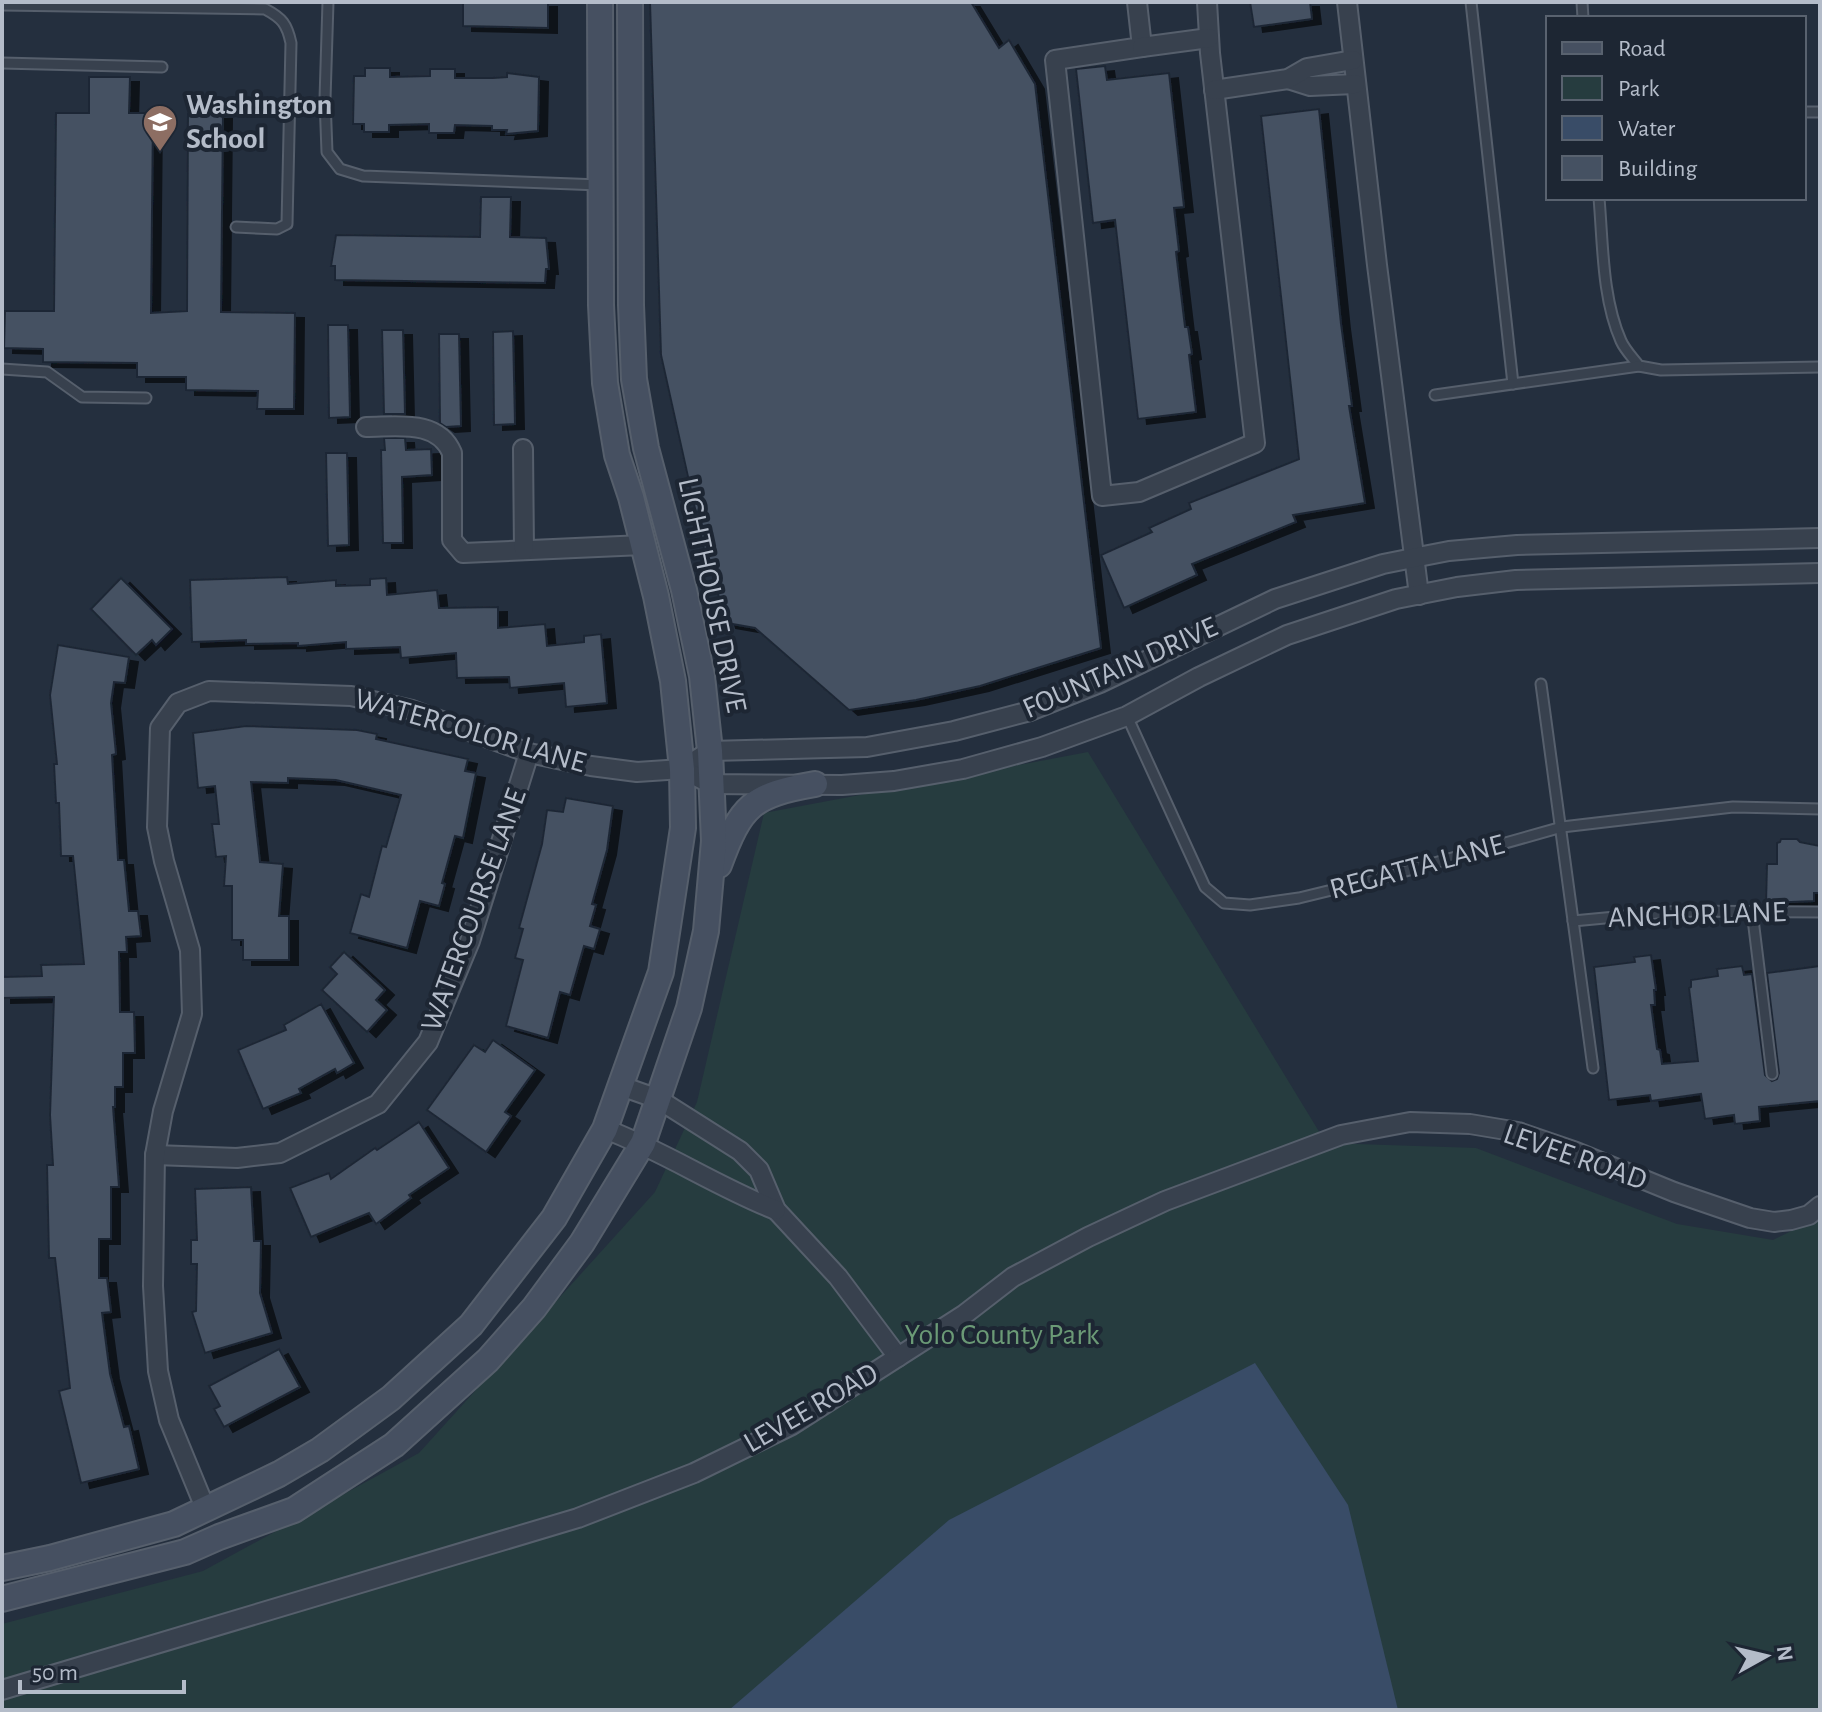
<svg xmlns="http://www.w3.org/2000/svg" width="1822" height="1712" font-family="'Alegreya Sans',sans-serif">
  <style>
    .green { fill: #263c3f }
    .water { fill: #394c67 }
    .building { fill: #455162; stroke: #1f2835; stroke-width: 2; filter: url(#shadow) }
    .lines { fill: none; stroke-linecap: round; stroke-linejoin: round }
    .lane-casing { stroke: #565f6c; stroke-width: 13 }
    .street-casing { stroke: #565f6c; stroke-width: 22 }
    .secondary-casing { stroke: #565f6c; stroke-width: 28 }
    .lane { stroke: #38414e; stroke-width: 9 }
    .street { stroke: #38414e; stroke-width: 18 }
    .secondary { stroke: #465061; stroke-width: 24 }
    .labels { text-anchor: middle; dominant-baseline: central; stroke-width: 8; stroke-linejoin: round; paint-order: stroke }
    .poi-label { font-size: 30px; font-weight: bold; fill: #b4bcc9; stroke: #1d2633; text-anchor: start }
    .street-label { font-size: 30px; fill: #b4bcc9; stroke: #1d2633 }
    .park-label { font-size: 30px; fill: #6b9a76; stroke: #1d2633 }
  </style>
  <defs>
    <filter id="shadow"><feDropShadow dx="9" dy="5" stdDeviation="0" flood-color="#0009"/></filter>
  </defs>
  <rect width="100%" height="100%" fill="#242f3e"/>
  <!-- green -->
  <polygon class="green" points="1088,752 1326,1143 1476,1148 1677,1224 1773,1240 1820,1217 1820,1710 2,1710 2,1624 203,1571 419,1453 655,1192 697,1102 764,813"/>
  <!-- water -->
  <polygon class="water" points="1255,1363 1348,1505 1398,1710 729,1710 949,1520"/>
  <!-- building -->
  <g class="building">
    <polygon points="463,2 548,2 548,28 463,26"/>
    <polygon points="650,2 971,2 999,48 1009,40 1035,84 1101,648 980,686 916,700 849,710 755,628 727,623 704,549 661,355"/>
    <polygon points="1250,2 1310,2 1312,19 1254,27"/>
    <polygon points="1105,66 1107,80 1169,73 1184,207 1174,208 1179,251 1176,252 1185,327 1188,327 1192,354 1189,355 1196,412 1138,419 1115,220 1093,223 1076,69"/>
    <polygon points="365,68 390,68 390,77 430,76 430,69 455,69 455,78 493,78 507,77 507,73 539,77 538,131 506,134 507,130 492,130 492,126 455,125 454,133 429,133 429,124 389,125 389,132 364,132 364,124 353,124 354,76 365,76"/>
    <polygon points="89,77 130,77 129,113 153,113 151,313 187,311 188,114 223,114 221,312 295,313 294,409 257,409 258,391 186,390 186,377 137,377 137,363 43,362 43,349 4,348 5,311 54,311 56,113 89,113"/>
    <polygon points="1319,109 1341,324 1352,406 1349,406 1365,503 1293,515 1296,522 1192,564 1197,575 1124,608 1101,555 1152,532 1149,528 1191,509 1189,503 1299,459 1261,116"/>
    <polygon points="481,197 511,197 510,237 546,238 549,269 546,269 545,283 335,280 335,266 331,266 336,235 480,237"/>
    <polygon points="328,325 348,325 350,417 329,418"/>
    <polygon points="382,330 403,330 405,414 384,414"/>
    <polygon points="513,331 515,424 494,425 493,332"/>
    <polygon points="439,334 459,334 461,426 446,427 440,423"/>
    <polygon points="384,438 405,438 406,450 431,449 432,475 402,477 403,543 383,543 381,450 385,450"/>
    <polygon points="326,453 347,453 349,545 328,546"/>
    <polygon points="287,577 288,584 336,580 336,586 370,585 370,579 386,578 387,595 437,590 439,608 498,607 498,628 545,624 547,646 584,642 584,636 601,634 607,703 566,707 564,683 510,688 509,677 457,678 456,653 401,658 400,647 346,649 346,642 298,646 298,643 246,644 246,640 192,642 190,580"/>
    <polygon points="121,578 172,629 156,645 152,640 136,655 91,609"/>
    <polygon points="58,645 129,657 125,683 114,682 111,703 116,754 112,755 118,860 124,860 129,911 138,911 141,936 126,937 127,952 119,952 120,1012 134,1012 135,1053 123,1053 123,1087 115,1087 115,1107 113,1107 119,1187 111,1187 111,1239 99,1239 99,1278 107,1278 111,1312 102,1313 110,1374 124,1427 129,1426 139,1469 81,1483 59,1391 70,1388 55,1258 49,1258 47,1165 53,1165 50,1115 54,997 2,998 2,977 42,976 41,965 84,964 73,856 61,856 59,803 56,803 54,764 57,764 50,695"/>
    <polygon points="246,726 357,730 377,734 376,739 468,759 465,771 476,773 463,838 455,836 442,883 445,884 439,906 420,901 407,948 350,933 361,894 369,897 382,846 386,847 401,795 336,780 288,778 288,783 251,782 260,862 283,864 279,916 289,916 289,960 243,960 243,940 232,940 232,886 224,886 226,856 216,857 212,824 219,824 215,786 198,788 193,733"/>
    <polygon points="566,798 613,806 607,850 592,904 596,905 590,926 600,929 594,949 584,946 570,995 560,992 548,1038 506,1026 523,960 515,958 523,929 519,928 542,844 547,810 563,812"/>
    <polygon points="1781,839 1797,839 1800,842 1820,846 1820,893 1814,893 1814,901 1766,903 1767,864 1777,864 1777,843 1780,842"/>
    <polygon points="344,952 385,990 376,1000 387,1010 367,1032 322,990 337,974 330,967"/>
    <polygon points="1651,955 1656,990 1654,990 1655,1005 1651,1005 1657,1049 1660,1050 1662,1064 1698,1061 1689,988 1691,987 1691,980 1718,976 1717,969 1742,966 1744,975 1752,974 1765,1075 1772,1081 1777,1079 1779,1073 1767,973 1820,966 1820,1101 1759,1107 1760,1121 1735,1124 1734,1115 1705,1119 1701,1094 1651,1101 1650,1095 1609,1100 1594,967 1635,962 1634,957"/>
    <polygon points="321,1004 354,1063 337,1073 335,1069 299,1089 301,1093 263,1109 238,1050 286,1030 284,1025"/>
    <polygon points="493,1040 535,1070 505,1112 511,1116 486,1152 427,1110 474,1045 485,1052"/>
    <polygon points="419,1122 449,1168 409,1195 411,1198 376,1224 369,1213 311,1237 290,1188 329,1173 331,1179 375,1148 377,1150"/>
    <polygon points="251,1187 254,1241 261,1241 260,1293 272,1333 205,1353 192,1312 196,1311 197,1264 191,1264 191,1240 197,1240 195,1189"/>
    <polygon points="279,1349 300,1387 224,1427 214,1409 220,1406 209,1386"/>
  </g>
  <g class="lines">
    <!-- lane casing -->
    <g class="lane-casing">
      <g id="lane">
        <polyline points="328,2 325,99 327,152 340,169 363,176 600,185"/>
        <polyline points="1471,2 1513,384"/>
        <polyline points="1582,2 1583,18"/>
        <path d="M2 5 265 9C282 18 287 24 291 43L287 224 277 229 236 227"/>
        <polyline points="2,63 162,67"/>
        <polyline points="1804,112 1820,112"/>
        <path d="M1599 198C1603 244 1602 298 1621 341 1625 350 1633 358 1639 366L1661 370 1820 367"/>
        <polyline points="2,369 47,372 82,397 146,398"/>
        <polyline points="1435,395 1639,366"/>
        <polyline points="1541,684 1593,1068"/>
        <polyline points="1127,716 1205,887 1224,903 1250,905 1299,898 1381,878 1562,827 1733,807 1820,809"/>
        <polyline points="1752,911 1772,1074"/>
        <polyline points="1573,921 1679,911 1820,912"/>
      </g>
    </g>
    <!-- street casing -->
    <g class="street-casing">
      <g id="street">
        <polyline points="1137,2 1142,47 1055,60 1102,496 1139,492 1255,443 1210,53 1207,2"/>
        <polyline points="1347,2 1377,265 1419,595"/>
        <polyline points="1142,47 1209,38"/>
        <polyline points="1288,79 1310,86 1355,84"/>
        <polyline points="1214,90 1288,79 1307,68 1353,60"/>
        <path d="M366 427C397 427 438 419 452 453V540L463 553 643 545"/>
        <polyline points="523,449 524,550"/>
        <polyline points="682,769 710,751 867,747 954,731 1030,711 1100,683 1275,599 1383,564 1413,558 1449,551 1517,545 1820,538"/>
        <polyline points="682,769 711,784 842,785 894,781 963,769 1042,747 1127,716 1199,677 1287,635 1396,599 1457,587 1516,580 1820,573"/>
        <polyline points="621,1086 658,1099 740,1151 759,1170 776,1210 838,1277 898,1357"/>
        <path d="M605 1129C664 1151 717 1187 776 1210"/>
        <polyline points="155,1155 237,1158 280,1153 378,1104 428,1042 470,941 529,753"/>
        <polyline points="206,1510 169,1420 158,1371 153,1286 155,1155 163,1111 192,1014 190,950 164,861 157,827 160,728 178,703 209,691 351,696 412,710 529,753 591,766 637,772 682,769"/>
        <polyline points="2,1690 578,1518 694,1473 792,1425 965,1314 1013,1277 1088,1237 1165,1201 1341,1135 1410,1122 1470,1124 1518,1132 1576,1152 1674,1192 1750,1218 1774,1222 1791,1220 1809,1215 1820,1206"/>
      </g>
    </g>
    <!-- secondary casing -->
    <g class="secondary-casing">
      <g id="secondary">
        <path d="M719 865C741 805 752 795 815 784"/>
        <polyline points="2,1568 50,1558 174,1524 279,1474 320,1450 391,1398 471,1325 554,1218 605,1129 661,972 683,828 682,769 673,681 656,596 631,497 617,455 605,383 601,305 600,2"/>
        <polyline points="2,1599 185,1552 219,1537 294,1510 394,1445 488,1360 534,1308 582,1243 643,1143 689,1008 706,931 714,841 710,751 702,676 684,590 646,448 634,379 631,305 630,2"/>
      </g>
    </g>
    <!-- lane -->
    <use href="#lane" class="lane"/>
    <!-- street -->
    <use href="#street" class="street"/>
    <!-- secondary -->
    <use href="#secondary" class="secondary"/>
  </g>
  <!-- icons -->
  <defs>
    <g id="school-pin" transform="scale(1.8)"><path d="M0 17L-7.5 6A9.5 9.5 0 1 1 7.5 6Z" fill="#8d6e63" stroke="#1d2633"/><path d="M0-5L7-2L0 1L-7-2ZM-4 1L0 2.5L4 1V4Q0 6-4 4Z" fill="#fff"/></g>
  </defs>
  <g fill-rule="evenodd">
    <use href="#school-pin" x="160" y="122"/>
  </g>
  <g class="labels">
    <!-- poi labels -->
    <g class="poi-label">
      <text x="186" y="105">Washington<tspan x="186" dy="34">School</tspan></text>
    </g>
    <!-- street labels -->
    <g class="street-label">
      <text transform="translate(712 595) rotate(78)">LIGHTHOUSE DRIVE</text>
      <text transform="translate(1120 668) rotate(-24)">FOUNTAIN DRIVE</text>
      <text transform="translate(470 731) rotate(16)">WATERCOLOR LANE</text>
      <text transform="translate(1417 867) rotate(-15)">REGATTA LANE</text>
      <text transform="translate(474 910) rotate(-70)">WATERCOURSE LANE</text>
      <text transform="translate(1697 915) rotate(-2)">ANCHOR LANE</text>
      <text transform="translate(1575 1157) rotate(19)">LEVEE ROAD</text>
      <text transform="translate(811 1408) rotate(-30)">LEVEE ROAD</text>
    </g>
    <!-- park labels -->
    <g class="park-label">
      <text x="1002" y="1335">Yolo County Park</text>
    </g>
  </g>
  <!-- border -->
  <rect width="1822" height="1712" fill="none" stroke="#b4bcc9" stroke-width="8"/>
  <!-- legend -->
  <rect x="1546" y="16" width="260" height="184" fill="#1d2633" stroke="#59626f" stroke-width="2"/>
  <rect x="1562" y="42" width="40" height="12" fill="#465061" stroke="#59626f" stroke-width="2"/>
  <text x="1618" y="56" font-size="24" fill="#b4bcc9">Road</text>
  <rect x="1562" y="76" width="40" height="24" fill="#263c3f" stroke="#59626f" stroke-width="2"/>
  <text x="1618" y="96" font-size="24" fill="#b4bcc9">Park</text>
  <rect x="1562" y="116" width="40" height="24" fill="#394c67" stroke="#59626f" stroke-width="2"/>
  <text x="1618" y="136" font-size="24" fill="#b4bcc9">Water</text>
  <rect x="1562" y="156" width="40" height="24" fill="#455162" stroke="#59626f" stroke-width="2"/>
  <text x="1618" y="176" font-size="24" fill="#b4bcc9">Building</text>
  <!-- north arrow -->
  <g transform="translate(1766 1656) rotate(82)" stroke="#1d2633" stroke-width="6" paint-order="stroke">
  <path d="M0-6L14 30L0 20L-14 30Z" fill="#b4bcc9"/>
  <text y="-12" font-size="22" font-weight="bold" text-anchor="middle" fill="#b4bcc9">N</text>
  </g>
  <!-- scale -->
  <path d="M20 1680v12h164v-12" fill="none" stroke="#b4bcc9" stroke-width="4"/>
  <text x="32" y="1680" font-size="24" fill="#b4bcc9" stroke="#1d2633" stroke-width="6" paint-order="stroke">50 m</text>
</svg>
